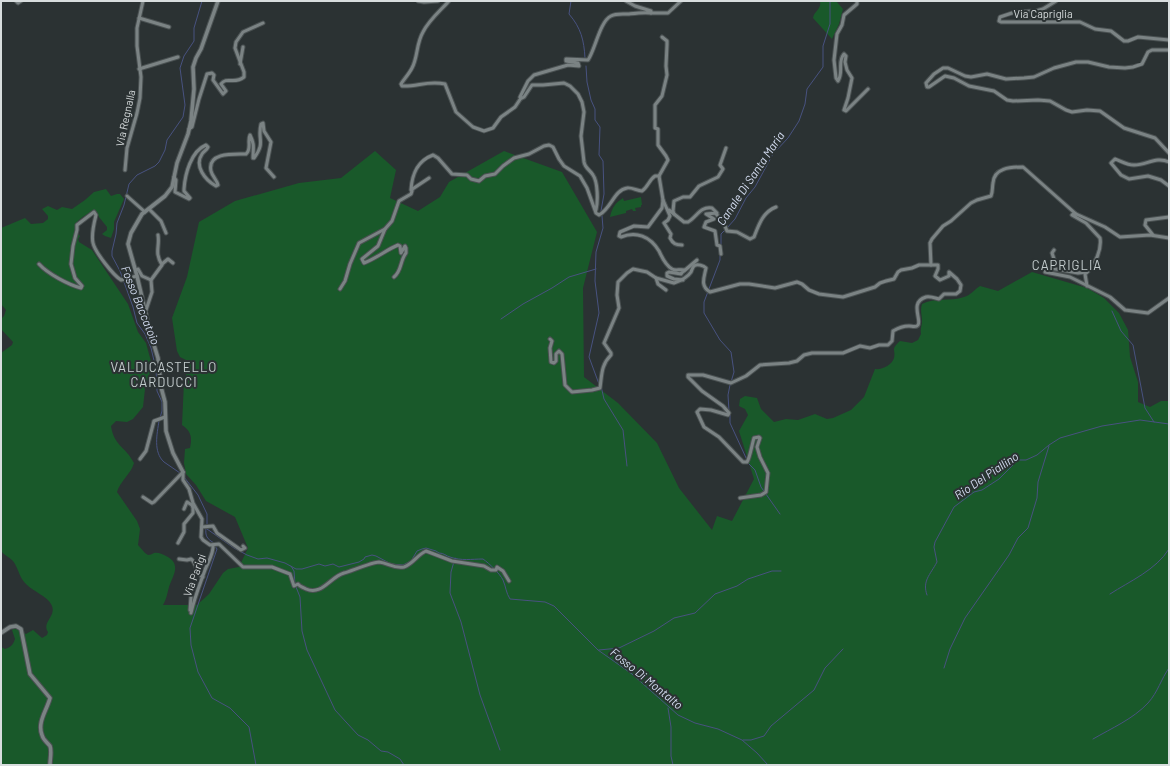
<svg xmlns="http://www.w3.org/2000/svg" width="1170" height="766" font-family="Barlow,sans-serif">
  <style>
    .green { fill: #19592a }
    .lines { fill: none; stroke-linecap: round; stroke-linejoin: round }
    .stream { stroke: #485280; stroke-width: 1 }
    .minor-casing { stroke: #4a5152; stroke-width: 5 }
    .tertiary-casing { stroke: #4a5152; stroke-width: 5.5 }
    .minor { stroke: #7b8384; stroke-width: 3 }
    .tertiary { stroke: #7b8384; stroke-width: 3.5 }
    .labels { text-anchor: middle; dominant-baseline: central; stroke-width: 4; stroke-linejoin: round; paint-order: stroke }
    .street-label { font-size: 11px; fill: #d8ddde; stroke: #2b3233 }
    .water-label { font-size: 12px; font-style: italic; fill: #d4ddf1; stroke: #2b3233 }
    .quarter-label { font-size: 13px; letter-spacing: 1px; fill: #c3cccd; stroke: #2b3233 }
  </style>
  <rect width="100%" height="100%" fill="#2b3233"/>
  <!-- green -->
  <g class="green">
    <path d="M820 1H836L843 9 839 24 832 39 813 18C814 11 822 9 820 1Z"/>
    <path d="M375 151 396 170 390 198 418 211 440 197 449 182 504 151 562 172 597 232 583 288 584 377 618 403 657 443 679 488 712 530 717 516 732 521 754 479 739 431 748 415 745 409 739 406 740 399 745 396 757 398 761 409 774 422 786 419 798 420 815 414 827 419 833 418 851 410 864 397 875 369C882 370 892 365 894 358 896 349 890 350 900 341L912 343 918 340 921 334C920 329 922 326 922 321 922 315 920 311 922 304 934 297 950 302 964 297 970 296 975 289 980 286L998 291 1032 272 1087 288 1104 298 1119 313 1128 330 1130 357 1138 382V402L1150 407 1161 401H1169V765H1V647L5 649C11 647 13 645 15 639L12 630 15 628 26 634 33 630 42 638 47 635 48 632C41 622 58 616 51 604 48 597 33 591 27 585 19 578 19 569 13 561 9 557 4 555 1 551V353L12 345 13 342 1 329V319L4 316 6 310 1 304V228L25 218 31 224 43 223 48 219V216L42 209 48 206 57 210 62 207 72 209 85 200 94 192 106 189 111 196 117 194H120L124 199 114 222V229L111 238 105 236 102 234 107 230V227L99 217 97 212 94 210C89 213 74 221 75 227 75 230 78 234 80 236L78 239 79 242 92 250 128 304 138 332 146 343 152 365 145 389 143 407 133 419 127 422 116 421 111 426C114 446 126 447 134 463 131 474 120 481 117 492L137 521 140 529 138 545 145 553 148 555C150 555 152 554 154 553 158 552 162 554 166 556 182 564 173 575 169 587 167 594 167 598 163 605H197L209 594 223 573 228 569 239 567 248 548 235 517 206 501 196 485 186 474 184 463 185 449 190 448C192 438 192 432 182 425L184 382 190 362 180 357 177 351 172 318 187 277 199 222 235 201 299 183 341 178Z"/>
    <path d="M641 197 642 205H641V207L635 208 636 211H633L632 209 626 211V213L610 217C612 208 615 203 623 198L624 201Z"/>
  </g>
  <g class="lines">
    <!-- stream -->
    <g class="stream">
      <path d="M571 1 569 14C581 28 584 40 585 58"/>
      <polyline points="586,66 587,82 591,100 595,109 595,120 600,127 599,155 603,161 604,194 601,211"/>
      <polyline points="727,228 735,219 746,198 755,187 773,154 788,138 799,121 805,104 807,89 823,67 823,46 830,24 830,1"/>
      <polyline points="721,246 721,234 725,230"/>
      <polyline points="720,255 720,260 704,302 704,313 720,340 731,352 734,372 731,382"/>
      <polyline points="1112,311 1121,331 1133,345 1145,408 1154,422"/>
      <polyline points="501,319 523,304 552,288 569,277 596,269"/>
      <polyline points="599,384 589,357 599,313 595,281 596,252 603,228 602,216"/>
      <polyline points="601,386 604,399 623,430 627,466"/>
      <polyline points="729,411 728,395 730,385"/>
      <polyline points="730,414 730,423 747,460"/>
      <polyline points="160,418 162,411 162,402 157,391 156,369 151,348 145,334 137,323 133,307 120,271 112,256 112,251 116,234 117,223 124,205 129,184 137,175 155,166 159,162 165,150 167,140 183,117 185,105 180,68 184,56 194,41 194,28 202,1"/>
      <path d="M159 421C157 434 153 452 164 462 169 466 175 469 180 473"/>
      <polyline points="748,463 755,470 761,487 780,514"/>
      <polyline points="184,477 198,495 207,514 207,525"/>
      <path d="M206 528C205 536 207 539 214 543"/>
      <path d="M207 529 234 548 247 555 258 559 267 558 285 563 296 569H302L319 564 325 566 333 564 339 567 359 562 364 559 365 557 372 555 376 556 391 564 403 565 411 561 417 551 422 549 426 548 436 551 439 553C444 553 446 556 450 557 461 561 472 559 483 559 489 563 500 574 503 580 506 587 506 593 510 599L545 602 554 606 598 650 632 674 678 715 695 723 718 729 742 740 757 753 768 765"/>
      <polyline points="215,546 217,549 190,628 191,645 198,672 212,698 230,708 249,727 256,765"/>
      <polyline points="455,558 451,572 450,593 461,622 480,695 500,750"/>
      <polyline points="291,566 294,571 295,584"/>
      <polyline points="296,587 300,597 302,631 307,650 335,710 358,735 368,740 381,751 388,752 400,759 404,765"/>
      <path d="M1110 594C1130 581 1156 570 1169 549"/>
      <path d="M927 595C922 581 930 575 937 562L934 547 935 542 954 507 974 492 982 490 999 479 1018 460H1026L1037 455 1049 445 1060 438 1102 426 1140 420 1169 424"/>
      <polyline points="599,650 619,648 654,631 674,618 695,613 715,594 737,586 748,579 772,571 781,571"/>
      <polyline points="944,668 950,649 965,618 1009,555 1018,538 1028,528 1037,498 1038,482 1049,446"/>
      <polyline points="668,708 671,727 671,756 673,765"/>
      <path d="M1093 739C1112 728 1133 719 1148 703 1158 692 1161 679 1169 668"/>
      <polyline points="743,740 751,740 764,736 771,726 814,690 825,668 843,649"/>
    </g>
    <!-- minor casing -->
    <g class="minor-casing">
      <g id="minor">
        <polyline points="16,1 18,3 21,1"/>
        <polyline points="418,1 424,2 438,1"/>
        <path d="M448 1H449C440 11 429 20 423 32 416 44 418 57 412 68 409 74 404 79 401 84L402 86C417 87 428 80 445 84L456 112 473 127 484 131 493 128 501 117 515 107 521 98"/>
        <path d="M857 1V4L844 15 842 25 837 34 834 60 836 78 838 81C844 72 837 62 844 54L846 56 845 62 847 70 852 78 848 98 844 110 846 111 868 89"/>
        <polyline points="1056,1 1043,9 1036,11 1015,12 1000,17 999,21 1001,22 1080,22 1095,29 1111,31 1124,41 1128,41 1138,37 1169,40"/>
        <polyline points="651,13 668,13 681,1"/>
        <polyline points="139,18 169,27"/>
        <polyline points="1169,50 1152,50 1148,52 1142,64 1133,67 1125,68 1109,67 1088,62 1076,62 1054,68 1034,77 1024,78 1006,79 987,74 971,77 965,76 948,68 943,68 934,74 926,83 927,87 929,87 945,76 954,78 969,86 994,91 1007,100 1013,101 1038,100 1050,101 1066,110 1072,112 1087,110 1100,111 1124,128 1155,138 1169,153"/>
        <polyline points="240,64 243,47"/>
        <polyline points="139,69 178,57"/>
        <path d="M189 129 192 127 199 99 207 74 212 73 214 75 213 80 223 94 226 91 221 84C227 76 234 85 244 77V72L235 48 236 42 243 32 263 23"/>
        <path d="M1169 162C1156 156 1147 165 1134 165 1127 165 1121 161 1115 159L1111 163 1121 175 1129 179 1148 176 1161 180 1169 186"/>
        <polyline points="125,170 127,148 137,113 140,98 141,77 137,46 137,28 143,1"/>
        <polyline points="659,176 668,160 666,156 658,145 658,129 655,128 655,105 662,96 667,75 666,66 667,45 667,41 662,37"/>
        <path d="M174 177 176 180 175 192 189 199 190 198 184 191V189C185 174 191 151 206 145L208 147C207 150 204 151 202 154 194 166 205 180 216 186L218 185C217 180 212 176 211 171 207 152 234 154 246 154 252 149 247 141 250 135 255 145 253 148 253 158H254C266 142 257 140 261 124L263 123 264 131 271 142 266 168 274 177"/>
        <path d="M429 178 411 190C412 174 417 161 433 155L438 158 452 174 467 175 471 179 479 181 485 176 495 174 503 166 514 158 529 154 544 146 549 145 553 147 559 159 564 166 580 176 587 188 596 213 599 215C611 209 614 190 627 188 632 187 637 191 642 191 648 187 649 180 655 176H659L663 200 670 216 668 220 664 223 671 234 670 238C673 244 676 245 682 245"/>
        <polyline points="127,196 145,212"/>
        <path d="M663 200 662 208 648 227 634 226 620 232 619 236 621 237C636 231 650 236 659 251 662 257 665 265 672 269 675 271 680 269 684 270L681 274 669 272 667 273V276L674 279 683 280"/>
        <polyline points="149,209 161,221 166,233"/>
        <path d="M596 210C598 202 598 182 593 175 590 170 585 168 584 162L581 136 584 112 582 102 578 94 570 86 564 83 543 85H532L524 97 522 98 520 97 528 81 534 75 568 65 579 66 578 63 566 61V59L588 60C595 50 600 21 611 16 616 13 623 14 629 14 637 13 644 12 651 13V11L635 6 626 1"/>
        <path d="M669 210 684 222H688C697 217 700 206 712 208L717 213 706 214 714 219 706 222 704 227 715 231 717 245 720 246 721 254"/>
        <polyline points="674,214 673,211 674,201 683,197 690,197 699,186 718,177 723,169 720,165 726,148"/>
        <path d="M716 214 723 221 727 231 737 232 750 239 754 237C759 224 763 212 776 207"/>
        <path d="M1076 214H1073L1072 215 1086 223 1100 238C1102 249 1095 265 1087 272"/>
        <polyline points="1153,235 1145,225 1146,220 1169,217"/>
        <path d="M39 264C48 274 69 285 81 288L82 286 75 278 71 264 73 246 77 230V225L94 212 96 215C94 223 91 234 93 243 95 252 113 275 121 280L137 276"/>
        <polyline points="162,264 168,259 173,263"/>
        <polyline points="1050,268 1055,262 1052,253 1054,250"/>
        <polyline points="136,270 138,269 142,276 151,280"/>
        <polyline points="684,271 697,260"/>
        <polyline points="1087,272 1078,273 1045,267 1045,272 1070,277 1110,297 1125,310 1148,313 1169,298"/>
        <polyline points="1087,272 1085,274 1087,286"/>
        <path d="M394 277C402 271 400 260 406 253V248L405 246 401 253 400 246 398 245C386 250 377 258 364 263L362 259 378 246 385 229 392 221 399 201 411 194 412 191"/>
        <polyline points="656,278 658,284 666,290"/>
        <polyline points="340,289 345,281 350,264 359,243 385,229"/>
        <path d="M146 310 152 292 151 280 162 265C154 252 160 247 158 235"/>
        <path d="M550 339 552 341 550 348 551 362 554 363 556 361V354L559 351 562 354 565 385 572 392 592 390 600 388C602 374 601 365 611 355V353L604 343 619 308 617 295 618 282 627 273 633 269 647 272 656 278 674 283C680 281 687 278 691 272 692 270 692 268 694 266 697 263 704 266 706 268 704 278 700 286 710 292L740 284H749L775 288 797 282 802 284 809 290 819 294 843 297 875 287 880 283 886 281 894 279 898 272 901 270 912 268 919 265H931L930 243 932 239 943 226 951 221 971 203 977 200 991 196C993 191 992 188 993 183 994 168 1010 167 1023 167L1076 214 1105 227 1120 237 1150 235 1169 238"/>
        <polyline points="140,459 146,451 154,421 165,417"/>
        <path d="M183 472V480L189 489 193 503 202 519 201 537 203 540 210 545 219 544 243 567H272L290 574 294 586 298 584C300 587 303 587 306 589 322 596 330 577 344 573 351 571 373 562 379 562 388 563 394 569 404 567 413 564 417 555 426 551L452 561 484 566 491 570H496L497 567 503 571 509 581"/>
        <polyline points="143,497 152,503 154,502 183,472"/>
        <path d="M740 498 761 495 766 492 768 473 760 457 757 447 760 438 759 437 754 438C752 444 750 458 747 462H743L719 437 704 427 697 412 700 409 711 410 728 415 729 413 723 406 702 391 688 377V375H703L731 383 746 376 760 365 789 363 797 361 804 355 812 353H843L860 346 870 348 879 345H888L892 341 893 331C898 328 904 326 909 326 912 326 916 328 918 325 922 320 909 302 926 297 930 296 935 298 939 299L944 294H956L960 291 961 285 957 279 949 272V276L940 280 935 276 938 269V265H931"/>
        <polyline points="184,509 187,502 192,505"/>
        <polyline points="202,527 213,526 217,533 241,550 245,548 243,546"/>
        <polyline points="178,543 184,532 184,524 193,513 193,508 192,505"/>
        <path d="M179 559 187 560 191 559C197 563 195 573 203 577"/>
        <polyline points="190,610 191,597 190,592"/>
        <path d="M191 613C194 599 200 584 205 570 208 562 214 553 213 545"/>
      </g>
    </g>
    <!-- tertiary casing -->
    <g class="tertiary-casing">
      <g id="tertiary">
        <polyline points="183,472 173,453 166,431 165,402 161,387 158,358 150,332 137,276 128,244 131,233 142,214 165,196 172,187 177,163 188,134 191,121 194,89 193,67 196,58 201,49 218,1"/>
        <path d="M1 633 10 627 16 626 21 629 30 674 50 698C47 710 37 722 42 735 43 740 47 742 50 746 52 751 50 759 50 765"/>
      </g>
    </g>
    <!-- minor -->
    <use href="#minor" class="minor"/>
    <!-- tertiary -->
    <use href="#tertiary" class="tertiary"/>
  </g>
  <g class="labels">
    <!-- street labels -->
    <g class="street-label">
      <text x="1043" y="13">Via Capriglia</text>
      <text transform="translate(125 118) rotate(-78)">Via Regnalla</text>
      <text transform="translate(194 575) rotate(-70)">Via Parigi</text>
    </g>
    <!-- water labels -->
    <g class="water-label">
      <text transform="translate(750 178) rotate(-56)">Canale Di Santa Maria</text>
      <text transform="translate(141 305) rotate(68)">Fosso Baccatoio</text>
      <text transform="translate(986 475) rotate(-34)">Rio Del Piallino</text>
      <text transform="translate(647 678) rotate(39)">Fosso Di Montalto</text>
    </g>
    <!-- quarter labels -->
    <g class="quarter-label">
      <text x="1067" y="265">CAPRIGLIA</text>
      <text x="164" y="367">VALDICASTELLO<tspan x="164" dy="15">CARDUCCI</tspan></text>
    </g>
  </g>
  <!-- border -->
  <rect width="1170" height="766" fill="none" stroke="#d8ddde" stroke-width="4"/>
</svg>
